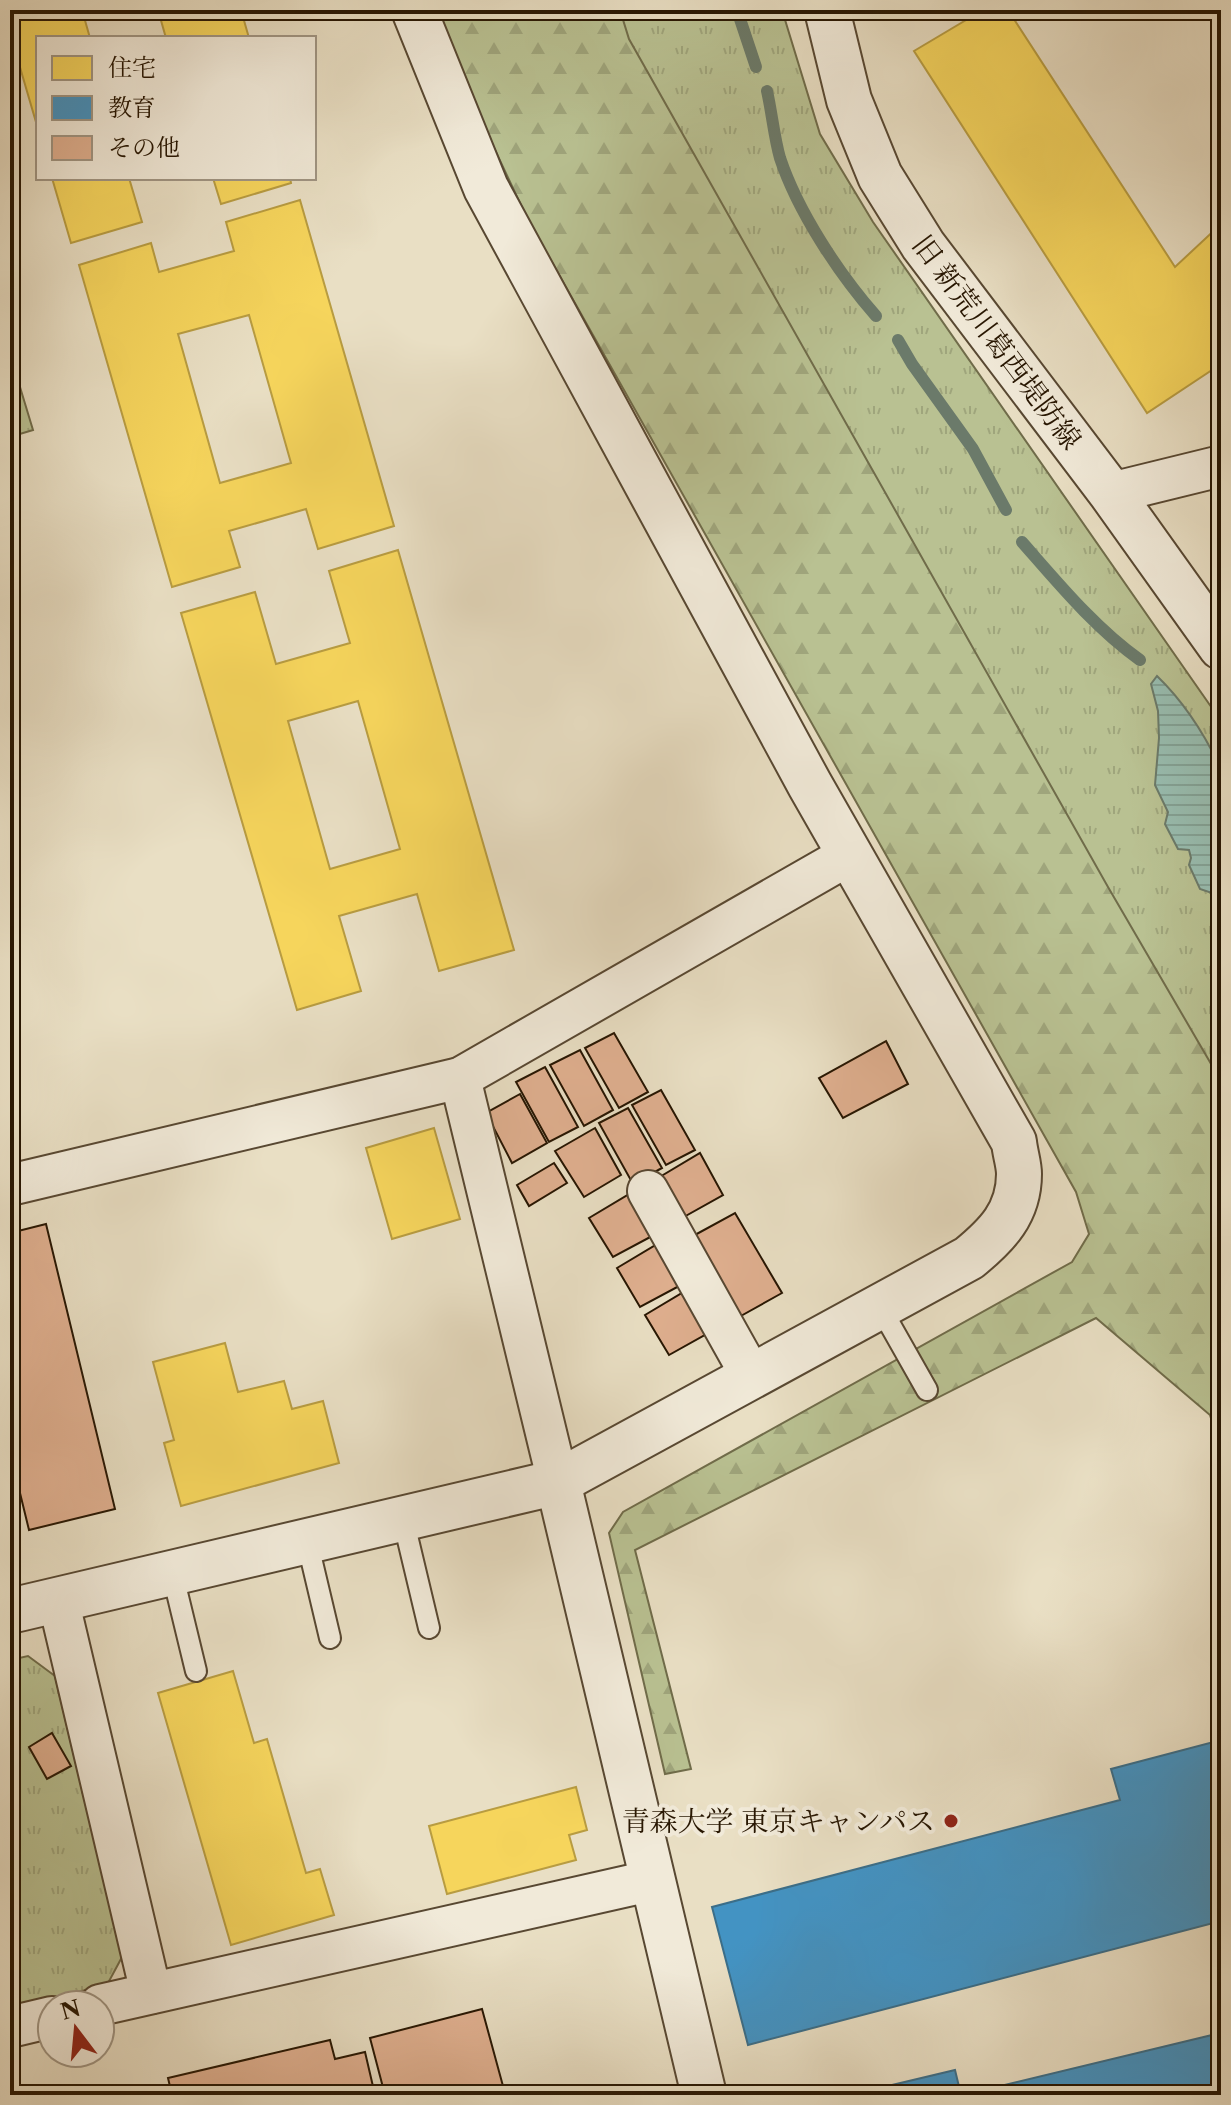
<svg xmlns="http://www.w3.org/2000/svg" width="1231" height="2105" font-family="'Libre Caslon Text','Noto Serif JP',serif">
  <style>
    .forest { fill: url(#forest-firs); stroke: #706c4a; stroke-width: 2 }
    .park { fill: url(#park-tufts); stroke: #706c4a; stroke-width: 2 }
    .water { fill: url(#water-rules); stroke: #6b7a6a; stroke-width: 2 }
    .homes { fill: #f6d55c; stroke: #b89c41; stroke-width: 2; fill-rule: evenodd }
    .schools { fill: #4393c3; stroke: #3b6e89; stroke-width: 2 }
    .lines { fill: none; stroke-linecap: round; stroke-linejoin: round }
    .stream { stroke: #6b7a6a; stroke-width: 12 }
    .building { fill: #dfaf8f; stroke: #271602; stroke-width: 2 }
    .service-casing { stroke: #584832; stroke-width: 24 }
    .minor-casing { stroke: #584832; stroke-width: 44 }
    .tertiary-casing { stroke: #584832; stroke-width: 48 }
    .service { stroke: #f1ead9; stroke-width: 20 }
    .minor { stroke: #f1ead9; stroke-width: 40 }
    .tertiary { stroke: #f1ead9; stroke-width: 44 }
    .poi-dot { fill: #8f2418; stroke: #f1ead9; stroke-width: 3 }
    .labels { text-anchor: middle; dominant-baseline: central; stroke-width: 8; stroke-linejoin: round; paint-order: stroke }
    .street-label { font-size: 28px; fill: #271602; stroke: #f1ead9 }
    .poi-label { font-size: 28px; fill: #271602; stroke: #f1ead9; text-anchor: end }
  </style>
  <defs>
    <pattern id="forest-firs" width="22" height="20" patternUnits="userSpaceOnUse" patternTransform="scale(2)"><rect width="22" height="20" fill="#b9c192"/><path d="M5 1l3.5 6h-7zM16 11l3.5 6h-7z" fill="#9fa57c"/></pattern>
    <pattern id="park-tufts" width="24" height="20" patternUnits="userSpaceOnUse" patternTransform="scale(2)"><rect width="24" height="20" fill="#b9c192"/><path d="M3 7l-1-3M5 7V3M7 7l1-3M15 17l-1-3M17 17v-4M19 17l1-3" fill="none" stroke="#9fa57c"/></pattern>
    <pattern id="water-rules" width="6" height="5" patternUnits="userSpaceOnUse" patternTransform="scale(2)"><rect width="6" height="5" fill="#98bdb0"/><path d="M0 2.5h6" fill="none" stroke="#83a296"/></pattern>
  </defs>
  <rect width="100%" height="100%" fill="#e9dfc4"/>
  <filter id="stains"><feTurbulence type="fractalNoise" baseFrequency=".0025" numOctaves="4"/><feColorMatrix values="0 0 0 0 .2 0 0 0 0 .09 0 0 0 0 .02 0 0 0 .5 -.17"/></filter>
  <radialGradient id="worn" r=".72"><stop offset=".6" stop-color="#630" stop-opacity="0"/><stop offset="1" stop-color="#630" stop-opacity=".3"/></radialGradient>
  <!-- forest -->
  <polygon class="forest" points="438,10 674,10 1221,1015 1221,1451 1210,1415 1096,1318 635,1550 691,1769 665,1774 609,1533 623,1512 1072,1262 1089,1234 1076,1192 527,218 487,133"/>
  <!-- park -->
  <g class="park">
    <polygon points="620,10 782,10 820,134 873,222 1221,721 1221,1081 1108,887 629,39"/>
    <polygon points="10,354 33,430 10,437"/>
    <polygon points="28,1656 55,1676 122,1957 107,1985 10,2008 10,1660"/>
  </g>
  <!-- water -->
  <path class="water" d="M1157 676C1184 702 1205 735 1221 769V927L1211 910 1218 895 1200 889 1189 865 1191 858 1189 850 1178 849 1165 824 1168 812 1155 785 1159 738 1158 711 1151 684Z"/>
  <!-- homes -->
  <g class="homes">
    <polygon points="10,10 82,10 90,38 38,38 38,129 10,33"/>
    <polygon points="158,10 241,10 249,38 166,38"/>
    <polygon points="983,10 1008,10 1175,267 1221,224 1221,364 1147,413 914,51"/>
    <polygon points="52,178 129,178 142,222 71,243"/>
    <polygon points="213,178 290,178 291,183 221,204"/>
    <path d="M300 200 394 526 318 549 306 509 229 531 240 567 172 587 79 265 151 243 159 272 234 251 226 222ZM249 315 291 463 220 483 178 334Z"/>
    <path d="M398 550 514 950 439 971 417 894 339 916 361 991 297 1010 181 613 255 592 276 664 350 643 329 571ZM358 701 400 849 330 869 288 721Z"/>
    <polygon points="434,1128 460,1219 392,1239 366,1148"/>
    <polygon points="225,1343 238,1392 284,1381 292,1409 323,1401 339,1463 181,1506 164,1443 174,1440 153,1362"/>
    <polygon points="233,1671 254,1743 267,1739 306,1873 320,1869 334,1915 231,1945 158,1693"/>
    <polygon points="576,1787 587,1830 569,1835 576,1860 447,1894 429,1826"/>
  </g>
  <!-- schools -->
  <g class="schools">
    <polygon points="1221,1740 1221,1921 748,2045 712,1907 1120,1800 1111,1769"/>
    <polygon points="1212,2035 1216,2052 1221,2051 1221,2095 963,2095"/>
    <polygon points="955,2070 961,2095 850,2095"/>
  </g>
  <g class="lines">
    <!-- stream -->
    <g class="stream">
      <polyline points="737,10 756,67"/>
      <path d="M767 91C772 113 774 137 780 158 798 212 839 274 876 316"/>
      <polyline points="898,340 912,364 973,449 1006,510"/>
      <path d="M1022 542C1058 583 1095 628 1140 660"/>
    </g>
  </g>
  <!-- building -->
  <g class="building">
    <polygon points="614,1033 648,1092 619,1108 585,1048"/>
    <polygon points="886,1041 908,1084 843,1118 819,1078"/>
    <polygon points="580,1050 613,1110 584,1126 550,1065"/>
    <polygon points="545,1067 578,1127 549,1142 516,1082"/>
    <polygon points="661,1090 695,1150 666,1165 632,1105"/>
    <polygon points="520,1094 547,1143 512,1163 486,1113"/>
    <polygon points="628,1108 662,1168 633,1184 599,1123"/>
    <polygon points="595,1128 621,1175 584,1197 555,1151"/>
    <polygon points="700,1153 723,1195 682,1218 658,1178"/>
    <polygon points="554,1163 567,1183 529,1206 517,1185"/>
    <polygon points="631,1193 654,1235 613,1257 589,1218"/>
    <polygon points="735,1213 782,1293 739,1317 693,1236"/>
    <polygon points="46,1224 115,1509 29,1530 10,1452 10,1233"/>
    <polygon points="659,1243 681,1285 640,1307 617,1268"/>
    <polygon points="687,1290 710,1332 669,1355 645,1315"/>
    <polygon points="52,1733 71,1766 47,1779 29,1747"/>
    <polygon points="482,2009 503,2086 469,2095 385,2095 370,2038"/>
    <polygon points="330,2040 335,2059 365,2052 375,2095 172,2095 168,2078"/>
  </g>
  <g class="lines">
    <!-- service casing -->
    <g class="service-casing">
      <g id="service">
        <polyline points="880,1307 927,1390"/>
        <polyline points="403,1519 429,1628"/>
        <polyline points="307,1541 330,1638"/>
        <polyline points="172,1572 196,1671"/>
      </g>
    </g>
    <!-- minor casing -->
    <g class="minor-casing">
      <g id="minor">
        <polyline points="1111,493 1221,466"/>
        <polyline points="460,1078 558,1482"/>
        <polyline points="10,1185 460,1078 849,855"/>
        <polyline points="648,1191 752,1377"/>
        <polyline points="58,1599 151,1993"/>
        <polyline points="100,2005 654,1880"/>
        <polyline points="10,2027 52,2017"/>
      </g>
    </g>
    <!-- tertiary casing -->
    <g class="tertiary-casing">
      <g id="tertiary">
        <polyline points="827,10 849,100 880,176 923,245 1111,493 1221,647"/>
        <polyline points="558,1482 704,2095"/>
        <path d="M10 1611 558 1482 969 1258C997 1235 1019 1213 1019 1174 1019 1164 1015 1153 1014 1142L810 785 486 188 414 10"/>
      </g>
    </g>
    <!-- service -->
    <use href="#service" class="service"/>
    <!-- minor -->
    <use href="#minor" class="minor"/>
    <!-- tertiary -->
    <use href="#tertiary" class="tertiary"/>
  </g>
  <!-- markers -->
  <circle class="poi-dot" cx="951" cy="1821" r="8"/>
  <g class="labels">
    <!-- street labels -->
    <g class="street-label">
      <text transform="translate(997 342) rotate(53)">旧 新荒川葛西堤防線</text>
    </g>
    <!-- poi labels -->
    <g class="poi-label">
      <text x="935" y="1821">青森大学 東京キャンパス</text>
    </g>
  </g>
  <!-- margin -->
  <rect width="1231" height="2105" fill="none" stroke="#e9dfc4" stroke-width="40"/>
  <rect x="12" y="12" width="1207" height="2081" fill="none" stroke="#271602" stroke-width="4"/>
  <rect x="20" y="20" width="1191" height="2065" fill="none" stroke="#271602" stroke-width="2"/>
  <!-- legend -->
  <rect x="36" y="36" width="280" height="144" fill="#f1ead9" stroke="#a09583" stroke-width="2"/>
  <rect x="52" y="56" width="40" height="24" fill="#f6d55c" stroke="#a09583" stroke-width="2"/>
  <text x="108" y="76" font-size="24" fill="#271602">住宅</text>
  <rect x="52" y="96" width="40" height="24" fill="#4393c3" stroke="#a09583" stroke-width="2"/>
  <text x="108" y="116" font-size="24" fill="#271602">教育</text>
  <rect x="52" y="136" width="40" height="24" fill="#dfaf8f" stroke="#a09583" stroke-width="2"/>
  <text x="108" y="156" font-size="24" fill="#271602">その他</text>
  <!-- north arrow -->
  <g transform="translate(76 2029) rotate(344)"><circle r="38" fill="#f1ead9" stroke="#a09583" stroke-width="2"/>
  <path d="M0-6L14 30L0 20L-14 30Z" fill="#8f2418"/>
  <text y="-12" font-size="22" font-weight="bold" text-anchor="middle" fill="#271602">N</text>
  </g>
  <rect width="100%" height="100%" filter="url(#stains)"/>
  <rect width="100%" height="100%" fill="url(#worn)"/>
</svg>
